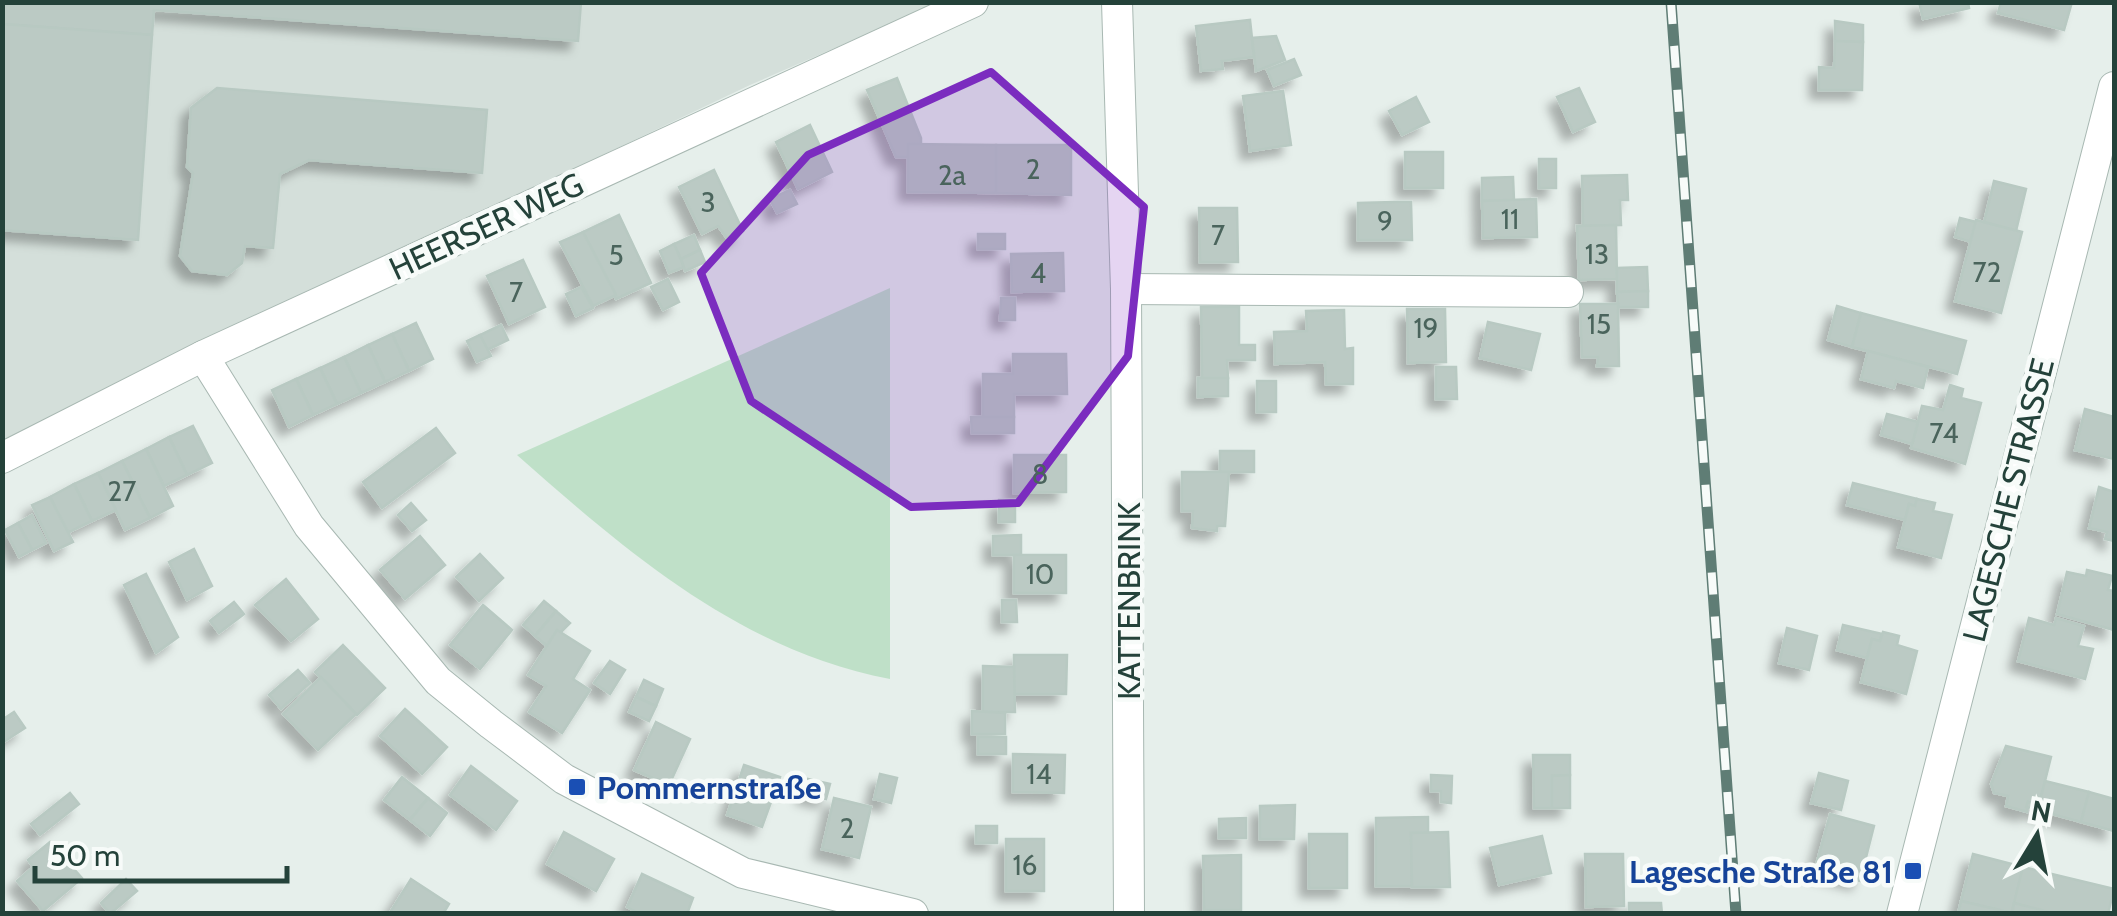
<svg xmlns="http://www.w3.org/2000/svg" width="2117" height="916" font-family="Cabin,sans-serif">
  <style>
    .built { fill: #d4dfda }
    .green { fill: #bfe0c8 }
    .building { fill: #bbcac4; stroke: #b8c9c2; stroke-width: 2.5; filter: url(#shadow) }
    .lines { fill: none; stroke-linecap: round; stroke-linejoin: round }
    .minor-casing { stroke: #a8b8b2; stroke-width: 32 }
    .tertiary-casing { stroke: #a8b8b2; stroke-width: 32 }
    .minor { stroke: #fff; stroke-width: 30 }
    .tertiary { stroke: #fff; stroke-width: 30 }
    .rail-casing { stroke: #5f7d75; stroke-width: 11 }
    .rail { stroke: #f7fbf9; stroke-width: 8; stroke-dasharray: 22; stroke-linecap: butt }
    .marked { fill: #7b2cbf; fill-opacity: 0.2; stroke: #7b2cbf; stroke-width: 8; stroke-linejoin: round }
    .transit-dot { fill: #1a4fb4; stroke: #f7fbf9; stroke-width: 4 }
    .labels { text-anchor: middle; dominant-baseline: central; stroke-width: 9; stroke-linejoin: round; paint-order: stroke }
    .number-label { font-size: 28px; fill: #4a645c }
    .street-label { font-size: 32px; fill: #24423a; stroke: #f7fbf9 }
    .transit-label { font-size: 32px; font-weight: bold; fill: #164399; stroke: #f7fbf9; text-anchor: start }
  </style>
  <defs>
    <filter id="shadow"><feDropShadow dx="-9" dy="9" stdDeviation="5" flood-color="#0004"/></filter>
  </defs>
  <rect width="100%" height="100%" fill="#e6efeb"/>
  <!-- built -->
  <polygon class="built" points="3,3 938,3 750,85 3,441"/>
  <!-- green -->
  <path class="green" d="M890 288V679C740 650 628 553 517 455Z"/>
  <!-- building -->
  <g class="building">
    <polygon points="2,2 581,2 578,41 154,10 152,35 2,24"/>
    <polygon points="1919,2 1968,2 1969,8 1923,19"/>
    <polygon points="2001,2 2072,2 2064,30 1998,13"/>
    <polygon points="1250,20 1254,57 1222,61 1223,69 1201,71 1196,26"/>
    <polygon points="1835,21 1863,25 1863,42 1835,41"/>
    <polygon points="2,24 152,35 138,240 2,230"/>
    <polygon points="1276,36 1285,60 1256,71 1252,38"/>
    <polygon points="1835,41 1863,42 1862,90 1819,90 1819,67 1834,68"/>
    <polygon points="1294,59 1301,75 1274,86 1267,70"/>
    <polygon points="897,78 921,138 921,144 908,144 908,157 896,157 867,90"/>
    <polygon points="217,88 487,110 482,173 309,160 280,174 273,248 245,246 242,263 227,275 192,271 180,256 193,173 187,167 191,108"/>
    <polygon points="1579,88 1595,122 1573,132 1557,97"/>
    <polygon points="1283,91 1291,145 1250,151 1243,96"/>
    <polygon points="1416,97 1429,122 1402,135 1389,111"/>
    <polygon points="810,125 832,172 798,189 776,142"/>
    <polygon points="908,144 996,145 996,193 908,192"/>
    <polygon points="996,145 1071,145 1071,195 996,193"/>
    <rect x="1405" y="152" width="38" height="36"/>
    <rect x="1539" y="159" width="17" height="29"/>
    <polygon points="714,170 743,231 729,241 718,226 702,234 679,187"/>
    <polygon points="1627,175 1628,200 1620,200 1621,225 1583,226 1582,176"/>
    <polygon points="1513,177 1514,200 1482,201 1482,178"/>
    <polygon points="1994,181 2026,189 2016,231 1984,222"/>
    <polygon points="790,190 797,204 777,213 770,199"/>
    <polygon points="1536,199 1537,237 1483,238 1482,201"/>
    <polygon points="1395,202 1411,202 1412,240 1358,240 1358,203"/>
    <polygon points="1199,208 1237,208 1238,262 1200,262"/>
    <polygon points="619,215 651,283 616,299 583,232"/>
    <polygon points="1960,218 1976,222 1971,242 1955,237"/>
    <polygon points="1976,220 2022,232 2001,313 1955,301"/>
    <polygon points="1616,225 1617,279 1579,280 1577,226"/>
    <polygon points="583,232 616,295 593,306 560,242"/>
    <rect x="978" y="234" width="27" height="15"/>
    <polygon points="694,235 700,250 681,259 674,244"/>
    <polygon points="674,244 684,267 669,273 660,251"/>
    <polygon points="700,250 705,262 685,271 681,259"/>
    <polygon points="1063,253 1064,291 1012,292 1011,254"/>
    <polygon points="523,260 545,307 509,324 487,276"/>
    <polygon points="1647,267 1648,291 1617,292 1617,268"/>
    <polygon points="668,279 679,302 663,310 651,287"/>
    <polygon points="581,287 593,308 576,316 566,294"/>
    <polygon points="1648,291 1648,307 1618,307 1617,292"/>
    <polygon points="1001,298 1015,298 1015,320 1000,320"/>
    <polygon points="1580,304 1618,304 1619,366 1597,366 1598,357 1582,357"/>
    <polygon points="1837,306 1861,313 1852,347 1828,340"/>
    <polygon points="1201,307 1239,307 1239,345 1255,345 1255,360 1227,360 1228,378 1202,379"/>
    <polygon points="1407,309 1445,309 1446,362 1408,363"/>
    <polygon points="1344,310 1345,349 1353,348 1353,384 1326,384 1325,362 1275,364 1274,332 1307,331 1306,311"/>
    <polygon points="1861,313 1966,341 1957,374 1852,347"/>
    <polygon points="1488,322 1540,334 1531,370 1480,358"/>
    <polygon points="416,323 433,359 409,371 392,334"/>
    <polygon points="501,325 508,340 487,350 480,335"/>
    <polygon points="392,334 409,371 385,382 368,345"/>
    <polygon points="480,335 491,356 477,362 467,341"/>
    <polygon points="368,345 385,382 361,393 344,357"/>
    <polygon points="1868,351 1928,367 1923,388 1896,381 1894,388 1861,379"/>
    <polygon points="1013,354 1066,354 1067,394 1014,394 1014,417 983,417 983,374 1013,374"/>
    <polygon points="344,357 361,393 337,404 320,368"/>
    <polygon points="1436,367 1456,367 1457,399 1436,399"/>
    <polygon points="320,368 337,404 313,415 296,379"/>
    <polygon points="1198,378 1228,378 1228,396 1198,397"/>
    <polygon points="296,379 313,415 289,427 272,390"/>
    <rect x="1257" y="381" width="19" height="31"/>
    <polygon points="1950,385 1963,389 1961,398 1981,403 1965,464 1911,448 1922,406 1943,410"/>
    <polygon points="2085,409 2114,417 2114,459 2075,450"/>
    <polygon points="1887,414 1918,422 1912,444 1881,435"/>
    <polygon points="971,417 1014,417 1014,433 972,433"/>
    <polygon points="193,426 212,463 187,475 169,437"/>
    <polygon points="436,428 455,453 382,508 363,482"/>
    <polygon points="169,437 187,475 164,486 146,449"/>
    <polygon points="146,449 173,506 150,518 122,461"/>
    <rect x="1220" y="451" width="34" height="21"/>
    <polygon points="1014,455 1066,455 1066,492 1014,493"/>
    <polygon points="122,461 150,518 125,530 98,473"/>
    <polygon points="1182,472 1229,472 1225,526 1217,526 1217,531 1192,528 1193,511 1182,511"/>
    <polygon points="98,473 116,510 92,521 74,484"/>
    <polygon points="1853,483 1917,499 1915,506 1909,504 1905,520 1847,505"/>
    <polygon points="74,484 92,521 67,533 50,497"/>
    <polygon points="2099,487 2114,492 2114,541 2105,539 2107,532 2089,528"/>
    <polygon points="50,497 73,542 54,551 32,505"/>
    <polygon points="1917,499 1935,503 1933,511 1952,515 1941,558 1898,547 1909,504 1915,506"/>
    <rect x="999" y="500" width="16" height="22"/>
    <polygon points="411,503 426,520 412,531 398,515"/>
    <polygon points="32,515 46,543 32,550 18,523"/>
    <polygon points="18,523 32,550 19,557 5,530"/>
    <polygon points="1021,535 1021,555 993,555 993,536"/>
    <polygon points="420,536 445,565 405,599 380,570"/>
    <polygon points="194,549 212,586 187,600 169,562"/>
    <polygon points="480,554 503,578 479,601 456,577"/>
    <rect x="1014" y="555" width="52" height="38"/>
    <polygon points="2087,570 2112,576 2108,590 2114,591 2114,630 2057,614 2067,572 2086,576"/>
    <polygon points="146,574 178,637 156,653 124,585"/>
    <polygon points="286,579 318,619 291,641 255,605"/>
    <polygon points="1002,600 1016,600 1017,622 1002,622"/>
    <polygon points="544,601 556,611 535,636 523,625"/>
    <polygon points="234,602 244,614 219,633 210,621"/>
    <polygon points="483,605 512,630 480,669 450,645"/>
    <polygon points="556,611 570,623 547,646 535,636"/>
    <polygon points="2029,618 2054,625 2056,618 2084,626 2078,646 2093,649 2085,679 2018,661"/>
    <polygon points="1843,625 1882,634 1880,641 1872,639 1867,658 1837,650"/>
    <polygon points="1787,628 1817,636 1809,670 1779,663"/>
    <polygon points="557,630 590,651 573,679 590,690 562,733 529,712 546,686 528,675"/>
    <polygon points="1883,632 1899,636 1897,645 1917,651 1906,694 1861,682 1872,639 1880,641"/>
    <polygon points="343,645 385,688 357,715 315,672"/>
    <polygon points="1014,655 1067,655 1066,694 1014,694"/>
    <polygon points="610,661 625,670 610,694 594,683"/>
    <polygon points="983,666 1014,667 1015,712 983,712"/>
    <polygon points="298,670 310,683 281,709 269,695"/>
    <polygon points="321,677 356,714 318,750 283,714"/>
    <polygon points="644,680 663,689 656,706 636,697"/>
    <polygon points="636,697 656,706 649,721 629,712"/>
    <polygon points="405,709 447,747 422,774 380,736"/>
    <polygon points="972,711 1005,713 1005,734 972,734"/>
    <polygon points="14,712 25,728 2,743 2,720"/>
    <polygon points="656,722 690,739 669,785 634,770"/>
    <rect x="978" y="737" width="28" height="17"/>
    <polygon points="2006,746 2051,757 2039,805 2028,802 2027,812 2006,806 2008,796 1994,793 1991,784"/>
    <polygon points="1013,754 1065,755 1064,793 1013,792"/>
    <polygon points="1533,755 1570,755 1570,775 1552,776 1552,808 1534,808"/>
    <polygon points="744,765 780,777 762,827 727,815"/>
    <polygon points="471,766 517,801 496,830 450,795"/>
    <polygon points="1819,773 1848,781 1841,810 1811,803"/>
    <polygon points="880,774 897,778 891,803 874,799"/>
    <polygon points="1431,775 1452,776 1451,803 1441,802 1441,791 1431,791"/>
    <polygon points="1570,775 1570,808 1552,808 1552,776"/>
    <polygon points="402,777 428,798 410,820 384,800"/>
    <polygon points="808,779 830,784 826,799 805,794"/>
    <polygon points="2045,781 2089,792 2081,822 2026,807 2028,802 2039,805"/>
    <polygon points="2089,792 2114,799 2114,831 2081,822"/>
    <polygon points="70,793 79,804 40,835 31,824"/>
    <polygon points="428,798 447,813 430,836 410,820"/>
    <polygon points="834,798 871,807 859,858 822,849"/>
    <polygon points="1295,805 1294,839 1260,839 1260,806"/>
    <polygon points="1830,814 1874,826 1860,881 1815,869"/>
    <polygon points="1428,817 1428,833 1411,833 1412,886 1376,886 1376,818"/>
    <polygon points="1246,818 1246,838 1219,838 1219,819"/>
    <rect x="976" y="826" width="21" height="17"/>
    <polygon points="564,832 614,859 596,891 547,864"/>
    <polygon points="1448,832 1450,887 1412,887 1411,833"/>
    <rect x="1309" y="834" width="38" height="54"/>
    <polygon points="1542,836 1551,873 1499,885 1490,848"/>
    <rect x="1006" y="839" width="38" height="52"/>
    <polygon points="50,842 82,878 43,911 17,881 33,867 28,860"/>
    <polygon points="1585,854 1623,854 1624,906 1586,907"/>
    <polygon points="1973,854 2023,867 2012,913 1961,901"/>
    <polygon points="1241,855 1241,910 1204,910 1203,856"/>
    <polygon points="2023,867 2114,889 2108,914 2054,914 2014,903"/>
    <polygon points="642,874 693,898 687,914 640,914 627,907"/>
    <polygon points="126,879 137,891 110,914 101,903"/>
    <polygon points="411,879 449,904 443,914 389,914"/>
    <polygon points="1961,901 2012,913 2014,903 2049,912 2048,914 1958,914"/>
    <polygon points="1629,903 1661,903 1662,914 1629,914"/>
  </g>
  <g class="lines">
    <!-- minor casing -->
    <g class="minor-casing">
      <g id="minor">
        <polyline points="1117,2 1126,289 1129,914"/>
        <polyline points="1126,289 1568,292"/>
        <polyline points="203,356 309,526 438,681 491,724 564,779 743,873 913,914"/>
        <polyline points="2,458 203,356 973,2"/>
      </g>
    </g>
    <!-- tertiary casing -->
    <g class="tertiary-casing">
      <polyline id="tertiary" points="1902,914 2114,87"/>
    </g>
    <!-- minor -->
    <use href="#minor" class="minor"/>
    <!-- tertiary -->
    <use href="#tertiary" class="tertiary"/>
    <!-- rail casing -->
    <g class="rail-casing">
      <polyline id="rail" points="1671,2 1736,914"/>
    </g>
    <!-- rail -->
    <use href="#rail" class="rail"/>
  </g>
  <!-- marked area -->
  <path class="marked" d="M991 72 1144 207 1128 356 1018 503 911 507 751 401 701 273 808 155Z"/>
  <!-- markers -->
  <g class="transit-dot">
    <rect x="567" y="777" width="20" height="20" rx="5"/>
    <rect x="1903" y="861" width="20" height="20" rx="5"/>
  </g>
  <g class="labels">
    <!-- number labels -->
    <g class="number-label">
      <text x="1033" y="169">2</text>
      <text x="952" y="175">2a</text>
      <text x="708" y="202">3</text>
      <text x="1510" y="219">11</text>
      <text x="1385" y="221">9</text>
      <text x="1218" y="235">7</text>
      <text x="1597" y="254">13</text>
      <text x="616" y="255">5</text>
      <text x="1987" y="272">72</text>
      <text x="1038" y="273">4</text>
      <text x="516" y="292">7</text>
      <text x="1599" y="324">15</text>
      <text x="1426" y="328">19</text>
      <text x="1944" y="433">74</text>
      <text x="1040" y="474">8</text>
      <text x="122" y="491">27</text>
      <text x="1040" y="574">10</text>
      <text x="1039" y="774">14</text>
      <text x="847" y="828">2</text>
      <text x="1025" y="865">16</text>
    </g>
    <!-- street labels -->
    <g class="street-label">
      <text transform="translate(486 226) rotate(-25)">HEERSER WEG</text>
      <text transform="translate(2008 500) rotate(-76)">LAGESCHE STRASSE</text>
      <text transform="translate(1128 601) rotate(-90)">KATTENBRINK</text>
    </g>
    <!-- transit labels -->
    <g class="transit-label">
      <text x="597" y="787">Pommernstraße</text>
      <text x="1893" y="871" text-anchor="end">Lagesche Straße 81</text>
    </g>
  </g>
  <!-- border -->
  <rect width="2117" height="916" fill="none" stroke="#24423a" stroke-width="10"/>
  <!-- north arrow -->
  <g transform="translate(2037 836) rotate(10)" stroke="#f7fbf9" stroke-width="8" paint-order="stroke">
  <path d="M0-8L18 38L0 25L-18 38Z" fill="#24423a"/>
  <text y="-15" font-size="28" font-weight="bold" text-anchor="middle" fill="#24423a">N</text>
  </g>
  <!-- scale -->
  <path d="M35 866v15h252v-15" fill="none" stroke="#24423a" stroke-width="5"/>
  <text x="50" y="866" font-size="30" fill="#24423a" stroke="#f7fbf9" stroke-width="8" paint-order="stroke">50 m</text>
</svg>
